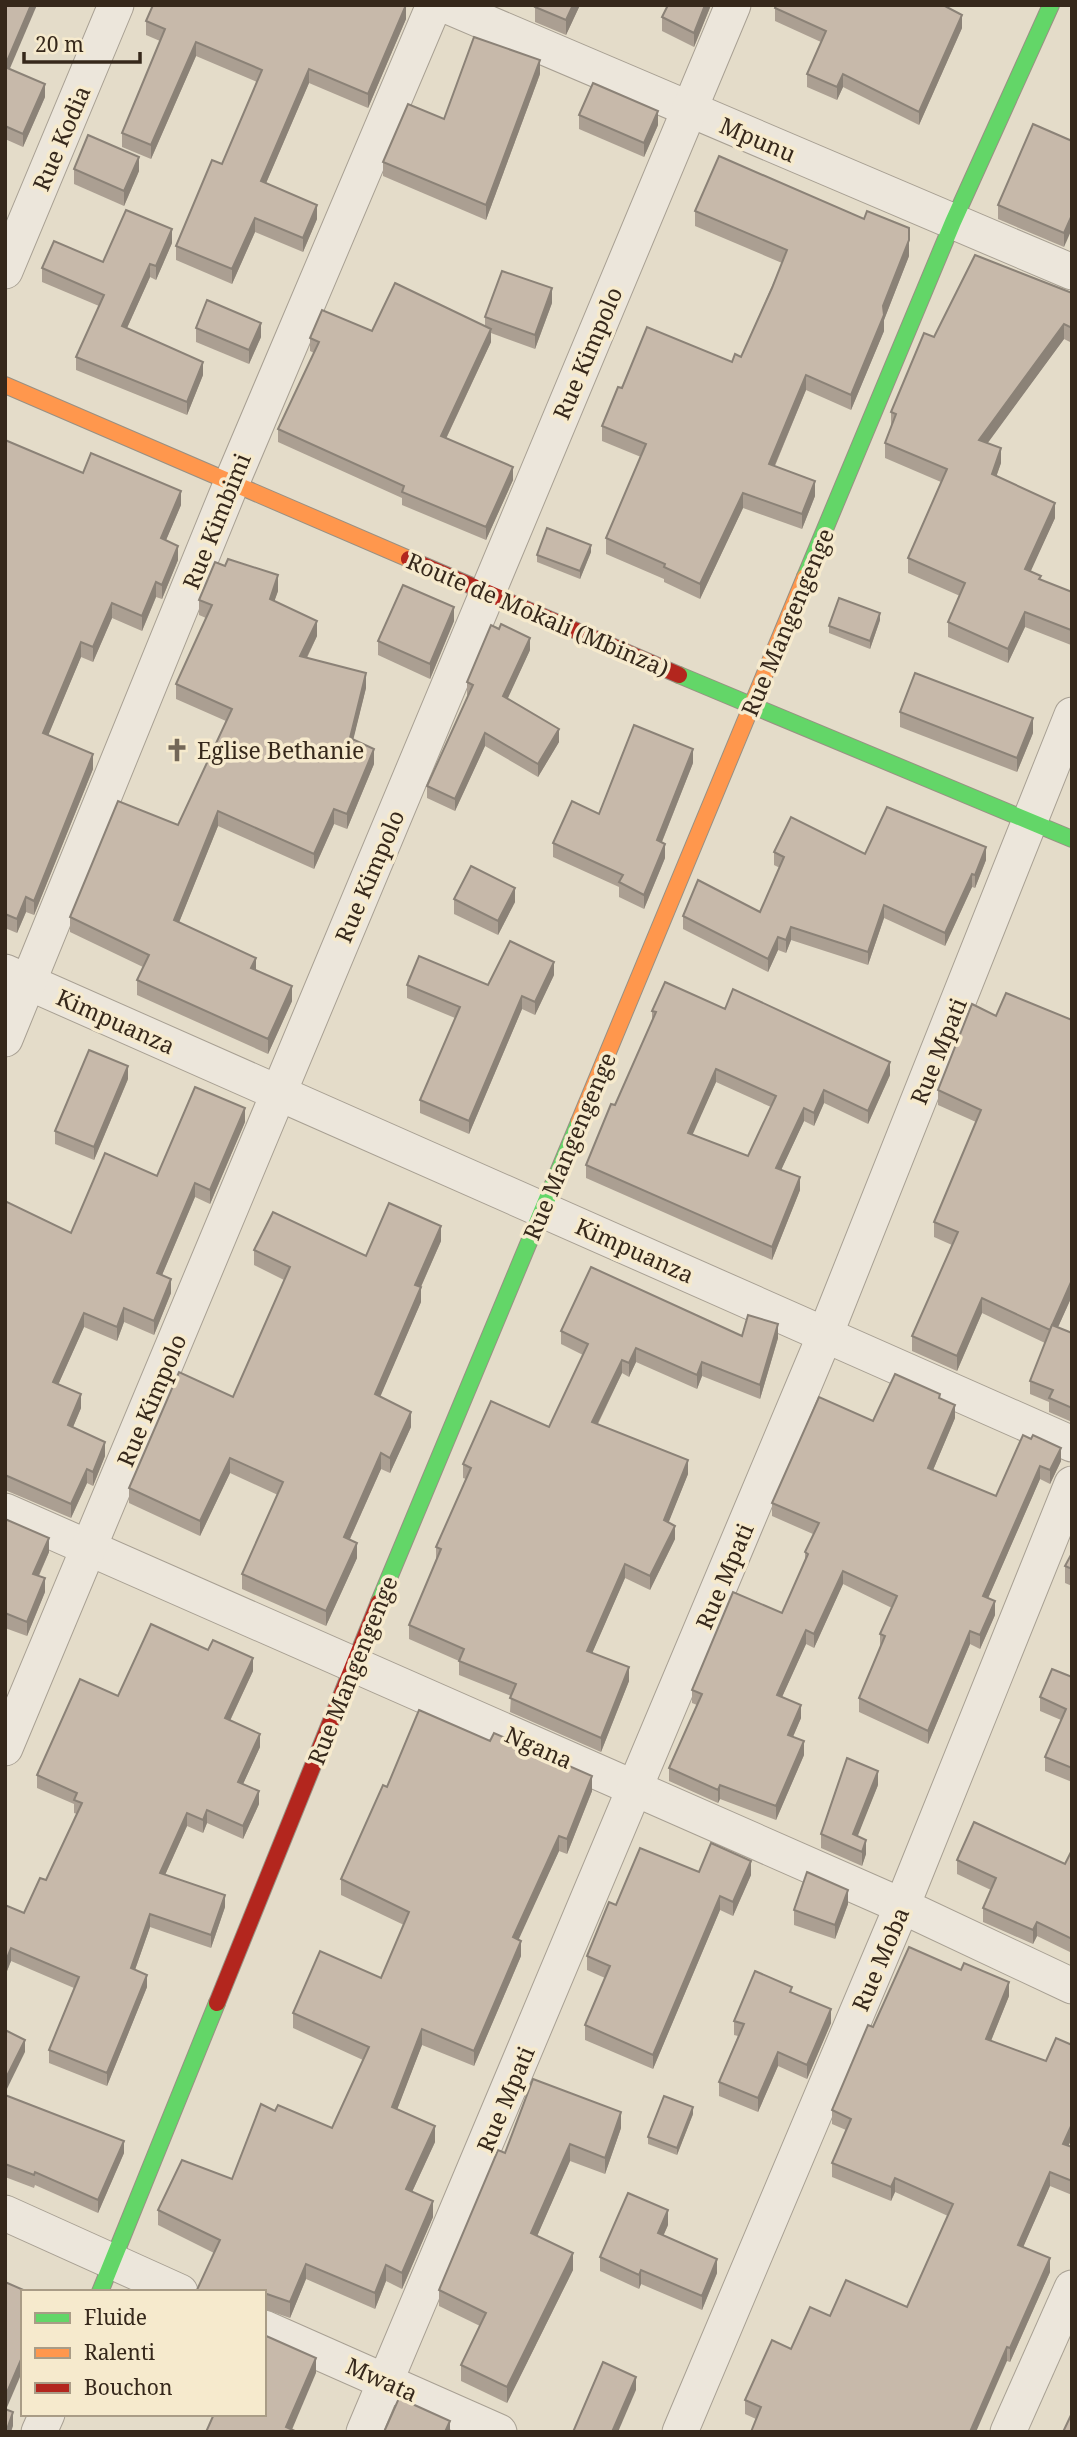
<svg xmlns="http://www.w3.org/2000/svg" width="1077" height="2437" font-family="'Noto Serif',serif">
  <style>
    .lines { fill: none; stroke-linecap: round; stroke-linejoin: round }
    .street-casing { stroke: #a8a093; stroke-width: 37 }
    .fast-casing { stroke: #989083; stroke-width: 18 }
    .slow-casing { stroke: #989083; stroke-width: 18 }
    .jam-casing { stroke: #989083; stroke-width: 18 }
    .street { stroke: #ece6db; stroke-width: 35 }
    .fast { stroke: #63d668; stroke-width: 16 }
    .slow { stroke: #ff974d; stroke-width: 16 }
    .jam { stroke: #b3261e; stroke-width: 16 }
    .wall { fill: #ab9f92; fill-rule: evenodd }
    .shaded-wall { fill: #8b8277 }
    .building { fill: #c7b9aa; stroke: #8b8277; stroke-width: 2; fill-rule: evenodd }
    .labels { text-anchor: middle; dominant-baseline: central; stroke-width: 7; stroke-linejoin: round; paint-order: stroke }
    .street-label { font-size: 23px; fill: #36281b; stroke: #f6eacd }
    .poi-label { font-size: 23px; fill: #36281b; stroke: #f6eacd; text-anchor: start }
  </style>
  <rect width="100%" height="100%" fill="#e4dcc9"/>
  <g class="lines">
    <!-- street casing -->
    <g class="street-casing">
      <g id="street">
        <polyline points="445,5 1072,272"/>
        <polyline points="5,271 116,5"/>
        <polyline points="5,972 1072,1444"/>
        <polyline points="5,1039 231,484 434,5"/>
        <polyline points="5,1511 902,1906 1072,1986"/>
        <polyline points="5,1748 733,5"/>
        <polyline points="5,2213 180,2292"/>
        <polyline points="264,2328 499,2432"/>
        <polyline points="39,2432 47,2414"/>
        <polyline points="364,2432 825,1335 1072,715"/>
        <polyline points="680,2432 902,1906 1072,1484"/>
        <polyline points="1008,2432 1072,2288"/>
      </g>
    </g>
    <!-- fast casing -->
    <g class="fast-casing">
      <g id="fast">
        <polyline points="805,577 953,222 1051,5"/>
        <polyline points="679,675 1072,839"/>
        <polyline points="379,1602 579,1122"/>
        <polyline points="100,2292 217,2003"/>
      </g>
    </g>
    <!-- slow casing -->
    <g class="slow-casing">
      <g id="slow">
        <polyline points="5,385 409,559"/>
        <polyline points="579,1122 805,577"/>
      </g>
    </g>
    <!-- jam casing -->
    <g class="jam-casing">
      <g id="jam">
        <polyline points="409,559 679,675"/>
        <polyline points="217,2003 379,1602"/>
      </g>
    </g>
    <!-- street -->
    <use href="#street" class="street"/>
    <!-- fast -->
    <use href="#fast" class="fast"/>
    <!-- slow -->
    <use href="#slow" class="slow"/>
    <!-- jam -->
    <use href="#jam" class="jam"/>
  </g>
  <!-- wall -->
  <g class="wall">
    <polygon points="5,5 10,69 45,97 23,147 5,139"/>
    <polygon points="536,5 580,5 566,35 535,22 535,7"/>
    <polygon points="668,5 711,5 694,47 662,31 662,17"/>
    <polygon points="775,8 948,8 962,28 919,125 843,87 837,100 807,87 807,74 821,42 775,21"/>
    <polygon points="406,19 368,108 309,83 266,183 317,219 303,252 255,232 232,284 176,260 176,246 222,164 257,82 196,56 151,159 122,147 122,133 160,41 146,35 146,21"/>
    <polygon points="540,74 486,220 383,176 383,162 444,119"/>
    <polygon points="579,115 658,125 644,157 579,129"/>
    <polygon points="1072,141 1064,247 998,219 998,205"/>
    <polygon points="74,169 139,171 124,206 74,184"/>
    <polygon points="695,211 909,256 884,320 884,331 851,410 806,390 775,466 815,496 802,529 743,508 700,599 664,582 664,579 606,554 606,538 641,457 602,441 602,426 622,388 732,362 741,357 782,263 695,226"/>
    <polygon points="172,243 156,280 150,277 127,328 203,375 187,415 76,370 76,357 99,306 42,282 42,268 103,262"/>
    <polygon points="1072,293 1072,343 1064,339 987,443 1001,463 996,476 1055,518 1030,571 1041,580 1072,592 1072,643 1071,645 1025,627 1008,663 948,637 948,622 960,596 908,573 908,558 941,482 885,458 885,443 891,427 891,412 934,337"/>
    <polygon points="552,303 535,349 491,333 491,342 446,439 513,480 486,540 402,505 402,498 278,442 278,429 314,353 310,351 310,338 372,331 485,326 485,317"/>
    <polygon points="196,328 261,337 249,364 196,342"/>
    <polygon points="5,440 83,473 181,505 166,540 178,560 162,599 156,597 142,631 112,618 93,662 81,657 48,735 93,769 34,915 26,912 17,933 5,928"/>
    <polygon points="591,552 580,579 537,562 537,555"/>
    <polygon points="278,591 274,601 317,636 307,658 366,688 353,739 374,764 347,829 334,824 314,869 218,826 179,922 256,970 292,1001 268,1054 137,995 137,980 143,967 70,932 70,917 178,825 226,721 176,699 176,684 206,618 199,615 199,600"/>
    <polygon points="880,620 870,649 829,633 829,626"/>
    <polygon points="454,621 430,679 378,655 378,641"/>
    <polygon points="530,650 507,699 559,742 538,777 485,746 455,811 427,798 427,786 468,696 467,695 467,682"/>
    <polygon points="900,712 1033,733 1017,772 900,727"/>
    <polygon points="693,763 662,842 665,858 644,909 619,897 619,887 553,857 553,843 599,814"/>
    <polygon points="774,852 865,854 986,860 975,888 972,887 945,946 884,918 868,965 791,940 786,953 778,950 768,972 683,929 683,916 760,912 780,868 774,865"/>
    <polygon points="454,899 515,902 498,935 454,914"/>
    <polygon points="554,975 535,1015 522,1009 469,1134 420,1113 420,1100 455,1018 407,998 407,985 488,985"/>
    <path d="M725 1009 890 1075 868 1124 824 1103 814 1126 804 1121 781 1170 800 1190 772 1260 586 1178V1165L615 1105 652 1020V1011ZM716 1082 771 1107 748 1156 692 1134Z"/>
    <polygon points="996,1016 1072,1020 1072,1296 1058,1327 1072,1333 1072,1422 1049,1412 1049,1402 1030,1394 1030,1381 1045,1343 982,1313 957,1371 912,1351 912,1336 952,1245 934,1237 934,1222 976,1122 938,1105 938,1090"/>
    <polygon points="128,1079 94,1160 55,1144 55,1131"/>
    <polygon points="245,1122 210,1204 195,1197 162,1275 171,1293 154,1335 124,1322 117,1341 84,1327 58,1385 81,1408 73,1427 105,1456 93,1486 87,1483 71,1518 5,1490 5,1201 71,1233 157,1176"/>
    <polygon points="441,1241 421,1287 421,1302 380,1396 411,1427 390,1473 381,1469 350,1539 357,1558 326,1626 242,1589 242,1574 278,1495 230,1473 200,1536 129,1503 129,1488 233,1397 284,1280 254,1265 254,1250 366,1256"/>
    <polygon points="561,1331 742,1336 778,1338 760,1399 702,1376 697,1389 636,1362 629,1377 622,1373 598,1424 688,1474 668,1523 675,1539 650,1590 625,1578 592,1653 629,1681 601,1752 510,1712 511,1696 459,1675 459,1661 409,1639 409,1625 436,1561 436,1547 466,1479 463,1478 463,1464 549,1427 583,1355 561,1344"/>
    <polygon points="940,1398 955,1418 933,1470 996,1496 1023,1435 1061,1461 1050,1484 1040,1479 988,1598 995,1615 980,1649 970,1644 928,1744 859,1712 859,1698 880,1647 880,1634 892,1608 843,1584 814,1648 806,1644 782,1697 801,1718 793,1737 804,1755 776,1820 720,1799 718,1803 669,1781 669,1768 697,1705 692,1703 692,1690 782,1613 805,1562 805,1552 813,1534 772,1516 772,1503 873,1421"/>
    <polygon points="5,1519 49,1552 39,1576 45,1592 27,1636 5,1628"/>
    <polygon points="1072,1553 1072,1586 1065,1583 1065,1566"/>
    <polygon points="253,1671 230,1721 260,1747 243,1784 259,1804 243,1839 207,1823 203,1833 187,1826 165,1875 225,1907 211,1948 150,1927 135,1970 147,1987 107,2086 49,2063 49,2050 74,1988 11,1961 5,1976 5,1905 24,1913 46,1880 77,1814 74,1813 74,1804 37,1788 37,1775 118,1696"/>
    <polygon points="1072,1677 1072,1782 1045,1771 1045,1757 1061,1720 1040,1711 1040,1697"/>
    <polygon points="878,1785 857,1836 866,1854 862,1866 821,1848 821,1834"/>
    <polygon points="387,1787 592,1791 567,1854 559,1851 518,1939 521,1956 474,2066 422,2045 397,2109 435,2142 412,2192 433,2217 402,2289 386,2281 375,2309 306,2279 290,2318 264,2309 264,2292 214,2253 158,2225 158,2210 232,2179 275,2111 332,2128 363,2060 293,2028 293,2013 381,1978 404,1925 341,1895 341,1879"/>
    <polygon points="1072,1850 1072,1953 1037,1936 1033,1944 983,1922 983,1908 991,1890 957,1874 957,1860 1065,1864"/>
    <polygon points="699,1872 751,1875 733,1916 720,1910 653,2069 585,2040 585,2025 605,1978 587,1970 587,1956 616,1905"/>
    <polygon points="848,1904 835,1939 794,1925 794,1910"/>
    <polygon points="792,1993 831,2023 807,2079 778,2066 758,2112 719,2096 719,2082 738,2036 734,2035 734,2021"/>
    <polygon points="1009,1996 991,2041 1046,2061 1072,2045 1072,2138 1068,2146 1072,2147 1072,2195 1050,2186 1023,2247 1050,2272 1010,2362 1007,2361 756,2419 745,2414 745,2400 791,2349 830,2316 907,2307 948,2216 895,2192 891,2201 832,2177 832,2163 846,2130 832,2124 832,2110 873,2027"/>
    <polygon points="5,2095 124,2153 98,2213 35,2185 34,2188 5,2177"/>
    <polygon points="693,2114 677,2155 648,2144 648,2137"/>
    <polygon points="621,2128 605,2174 570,2161 537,2236 573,2270 507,2403 461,2381 461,2365 480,2326 439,2306 439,2290 505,2153"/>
    <polygon points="668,2225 663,2236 717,2273 702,2310 641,2284 639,2289 600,2271 600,2257"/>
  </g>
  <!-- shaded-wall -->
  <g class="shaded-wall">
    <polygon points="31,5 37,5 5,80 5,66"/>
    <polygon points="406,5 406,19 368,108 368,94"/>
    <polygon points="573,5 580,5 566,35 566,20"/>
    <polygon points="705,5 711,5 694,47 694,33"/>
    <polygon points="962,15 962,28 919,125 919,112"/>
    <polygon points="196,42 196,56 151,159 151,145"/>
    <polygon points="540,60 540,74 486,220 486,205"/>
    <polygon points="309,69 309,83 261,195 261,181"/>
    <polygon points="843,74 843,87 837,100 837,87"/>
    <polygon points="45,84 45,97 23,147 23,134"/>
    <polygon points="658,111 658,125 644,157 644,143"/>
    <polygon points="139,157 139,171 124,206 124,191"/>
    <polygon points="317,205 317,219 303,252 303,238"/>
    <polygon points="1072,215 1072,229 1064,247 1064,233"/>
    <polygon points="255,218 255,232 232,284 232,269"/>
    <polygon points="172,229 172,243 156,280 156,266"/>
    <polygon points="909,240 909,256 884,320 884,331 851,410 851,395 883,306"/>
    <polygon points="150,264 150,277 122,339 122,326"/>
    <polygon points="552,288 552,303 535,349 535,335"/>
    <polygon points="261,323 261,337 249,364 249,350"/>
    <polygon points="1064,324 1064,339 979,455 979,440"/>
    <polygon points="491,329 491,342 441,449 441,436"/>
    <polygon points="203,362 203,375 187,415 187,402"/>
    <polygon points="806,375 806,390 769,479 769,464"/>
    <polygon points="1001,448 1001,463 992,489 992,474"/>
    <polygon points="513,467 513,480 486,540 486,527"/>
    <polygon points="815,481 815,496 802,529 802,514"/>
    <polygon points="181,491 181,505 161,552 161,538"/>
    <polygon points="743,493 743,508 700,599 700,584"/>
    <polygon points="1055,503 1055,518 1025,584 1025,569"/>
    <polygon points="591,545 591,552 580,579 580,571"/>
    <polygon points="178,546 178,560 162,599 162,585"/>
    <polygon points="278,575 278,591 270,614 270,599"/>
    <polygon points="156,582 156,597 142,631 142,616"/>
    <polygon points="112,603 112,618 93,662 93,647"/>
    <polygon points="454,607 454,621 430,679 430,664"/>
    <polygon points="1025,612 1025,627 1008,663 1008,649"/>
    <polygon points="880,613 880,620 870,649 870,641"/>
    <polygon points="317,621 317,636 300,671 300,656"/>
    <polygon points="530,638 530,650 503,709 503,696"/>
    <polygon points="81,642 81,657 43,748 43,733"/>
    <polygon points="366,673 366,688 350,753 350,738"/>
    <polygon points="1033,718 1033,733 1017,772 1017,758"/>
    <polygon points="559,729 559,742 538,777 538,764"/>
    <polygon points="485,733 485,746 455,811 455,799"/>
    <polygon points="374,749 374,764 347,829 347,814"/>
    <polygon points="693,749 693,763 657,854 657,840"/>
    <polygon points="93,754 93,769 34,915 34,901"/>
    <polygon points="334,809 334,824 314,869 314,854"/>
    <polygon points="218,811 218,826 174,935 174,920"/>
    <polygon points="665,844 665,858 644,909 644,895"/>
    <polygon points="986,847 986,860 975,888 975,875"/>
    <polygon points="972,874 972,887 945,946 945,933"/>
    <polygon points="515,888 515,902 498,935 498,921"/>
    <polygon points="26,897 26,912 17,933 17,919"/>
    <polygon points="884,905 884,918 868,965 868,952"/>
    <polygon points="791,927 791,940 786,953 786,940"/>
    <polygon points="778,937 778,950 768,972 768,959"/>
    <polygon points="256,958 256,973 251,968"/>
    <polygon points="554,962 554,975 535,1015 535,1002"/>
    <polygon points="292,986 292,1001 268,1054 268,1039"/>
    <polygon points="522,996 522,1009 469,1134 469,1121"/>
    <polygon points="890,1062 890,1075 868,1124 868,1111"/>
    <polygon points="128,1066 128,1079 94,1160 94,1147"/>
    <polygon points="716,1069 716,1082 688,1145 688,1133"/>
    <polygon points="824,1090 824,1103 814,1126 814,1113"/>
    <polygon points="245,1108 245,1122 210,1204 210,1190"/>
    <polygon points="804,1108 804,1121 776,1181 776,1168"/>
    <polygon points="800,1177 800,1190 772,1260 772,1247"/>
    <polygon points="195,1183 195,1197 157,1287 157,1273"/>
    <polygon points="441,1226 441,1241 415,1300 415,1285"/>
    <polygon points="171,1279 171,1293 154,1335 154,1321"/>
    <polygon points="1072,1280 1072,1296 1050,1345 1050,1330"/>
    <polygon points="421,1287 421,1302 375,1409 375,1394"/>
    <polygon points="982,1298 982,1313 957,1371 957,1356"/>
    <polygon points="124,1308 124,1322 117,1341 117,1327"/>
    <polygon points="84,1313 84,1327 53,1396 53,1382"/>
    <polygon points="778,1324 778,1338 760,1399 760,1385"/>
    <polygon points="636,1348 636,1362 629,1377 629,1363"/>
    <polygon points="622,1360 622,1373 592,1435 592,1422"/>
    <polygon points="702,1362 702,1376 697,1389 697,1375"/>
    <polygon points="81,1394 81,1408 68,1439 68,1425"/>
    <polygon points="955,1405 955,1418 928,1482 928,1468"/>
    <polygon points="411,1412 411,1427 390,1473 390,1458"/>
    <polygon points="105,1442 105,1456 93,1486 93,1472"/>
    <polygon points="1061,1448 1061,1461 1050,1484 1050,1470"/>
    <polygon points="381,1453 381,1469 344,1552 344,1537"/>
    <polygon points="230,1458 230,1473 200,1536 200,1521"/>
    <polygon points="688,1460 688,1474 664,1534 664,1520"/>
    <polygon points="1040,1466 1040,1479 983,1610 983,1596"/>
    <polygon points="87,1469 87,1483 71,1518 71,1504"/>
    <polygon points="675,1526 675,1539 650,1590 650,1576"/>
    <polygon points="49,1538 49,1552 33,1588 33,1574"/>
    <polygon points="357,1543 357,1558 326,1626 326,1611"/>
    <polygon points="625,1564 625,1578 587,1665 587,1651"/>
    <polygon points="843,1571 843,1584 814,1648 814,1634"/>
    <polygon points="45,1578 45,1592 27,1636 27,1622"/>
    <polygon points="995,1601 995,1615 980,1649 980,1635"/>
    <polygon points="806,1630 806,1644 777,1708 777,1695"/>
    <polygon points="970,1631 970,1644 928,1744 928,1731"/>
    <polygon points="253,1658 253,1671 225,1731 225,1718"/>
    <polygon points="629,1667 629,1681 601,1752 601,1738"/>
    <polygon points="801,1705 801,1718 788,1748 788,1735"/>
    <polygon points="260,1734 260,1747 238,1795 238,1782"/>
    <polygon points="804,1741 804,1755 776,1820 776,1806"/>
    <polygon points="878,1771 878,1785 853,1848 853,1834"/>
    <polygon points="592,1776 592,1791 567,1854 567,1839"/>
    <polygon points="720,1785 720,1799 718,1803 718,1790"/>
    <polygon points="259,1791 259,1804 243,1839 243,1826"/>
    <polygon points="207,1810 207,1823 203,1833 203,1820"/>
    <polygon points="187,1813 187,1826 160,1886 160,1873"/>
    <polygon points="559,1836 559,1851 513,1952 513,1937"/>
    <polygon points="866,1840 866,1854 862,1866 862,1852"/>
    <polygon points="751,1861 751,1875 733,1916 733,1902"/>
    <polygon points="848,1890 848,1904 835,1939 835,1925"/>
    <polygon points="225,1895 225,1907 211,1948 211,1935"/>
    <polygon points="720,1896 720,1910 653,2069 653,2055"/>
    <polygon points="150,1914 150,1927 131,1981 131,1968"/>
    <polygon points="1037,1922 1037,1936 1033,1944 1033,1930"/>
    <polygon points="521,1941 521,1956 474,2066 474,2051"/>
    <polygon points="11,1948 11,1961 5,1976 5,1963"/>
    <polygon points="147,1975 147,1987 107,2086 107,2073"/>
    <polygon points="1009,1982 1009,1996 986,2053 986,2039"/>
    <polygon points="831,2009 831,2023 807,2079 807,2065"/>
    <polygon points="422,2029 422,2045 392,2123 392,2107"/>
    <polygon points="25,2040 25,2052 5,2093 5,2080"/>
    <polygon points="778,2052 778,2066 758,2112 758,2098"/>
    <polygon points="693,2107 693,2114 677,2155 677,2148"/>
    <polygon points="621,2112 621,2128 605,2174 605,2158"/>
    <polygon points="1072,2124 1072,2138 1063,2158 1063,2144"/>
    <polygon points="435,2126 435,2142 406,2205 406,2189"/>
    <polygon points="124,2141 124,2153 98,2213 98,2200"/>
    <polygon points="570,2144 570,2161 531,2250 531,2233"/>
    <polygon points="1050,2172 1050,2186 1018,2259 1018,2245"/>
    <polygon points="895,2178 895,2192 891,2201 891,2187"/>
    <polygon points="433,2201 433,2217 402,2289 402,2273"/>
    <polygon points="668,2210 668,2225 658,2248 658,2233"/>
    <polygon points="573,2253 573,2270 507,2403 507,2387"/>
    <polygon points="1050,2258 1050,2272 1010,2362 1010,2348"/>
    <polygon points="717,2259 717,2273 702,2310 702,2296"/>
    <polygon points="306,2264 306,2279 290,2318 290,2302"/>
    <polygon points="386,2265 386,2281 375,2309 375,2293"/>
    <polygon points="641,2270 641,2284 639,2289 639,2275"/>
    <polygon points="1007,2347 1007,2361 976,2432 970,2432"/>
    <polygon points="23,2355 23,2370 5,2412 5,2397"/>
    <polygon points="316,2358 316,2373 291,2432 286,2427"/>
    <polygon points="636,2377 636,2390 618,2432 612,2432"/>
    <polygon points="13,2412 13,2426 11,2432 6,2432"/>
    <polygon points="450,2421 450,2432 445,2432"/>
  </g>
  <!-- building -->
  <g class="building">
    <polygon points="5,5 31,5 5,66"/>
    <polygon points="153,5 406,5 368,94 309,69 261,181 317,205 303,238 255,218 232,269 176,246 212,160 222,164 262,70 196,42 151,145 122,133 165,29 146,21"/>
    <polygon points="536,5 573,5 566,20 535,7"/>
    <polygon points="668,5 705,5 694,33 662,17"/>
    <polygon points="776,5 943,5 962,15 919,112 843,74 837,87 807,74 826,31 775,8"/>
    <polygon points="474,37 540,60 486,205 383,162 408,104 444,119"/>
    <polygon points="5,67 45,84 23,134 5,126"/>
    <polygon points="593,83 658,111 644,143 579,115"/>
    <polygon points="1033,124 1072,141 1072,215 1064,233 998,205"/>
    <polygon points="88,135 139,157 124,191 74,169"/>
    <polygon points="719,156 864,219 867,211 909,228 909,240 883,306 884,315 851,395 806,375 769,464 815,481 802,514 743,493 700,584 664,567 665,564 606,538 646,444 602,426 618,387 622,388 647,327 732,362 735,354 741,357 772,288 787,250 695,211"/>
    <polygon points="126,210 172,229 156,266 150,264 122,326 203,362 187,402 76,357 104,295 42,268 54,241 103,262"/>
    <polygon points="975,255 1072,293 1072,328 1064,324 979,440 1001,448 992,474 1055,503 1025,569 1041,576 1039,579 1072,592 1071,630 1025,612 1008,649 948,622 965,583 908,558 947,469 885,443 896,414 891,412 924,333 934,337"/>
    <polygon points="502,271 552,288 535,335 485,317"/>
    <polygon points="395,283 491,329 441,436 513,467 486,527 402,492 404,486 278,429 319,342 310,338 322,310 372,331"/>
    <polygon points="207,300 261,323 249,350 196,328"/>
    <polygon points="5,440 83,473 91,453 181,491 161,538 178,546 162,585 156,582 142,616 112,603 93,647 81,642 43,733 93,754 34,901 26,897 17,919 5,914"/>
    <polygon points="547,528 591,545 580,571 537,555"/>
    <polygon points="228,559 278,575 270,599 317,621 300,656 366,673 350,738 374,749 347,814 334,809 314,854 218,811 174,920 256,958 251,968 292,986 268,1039 137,980 149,955 70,917 118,801 178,825 232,709 176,684 212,605 199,600 215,562 225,566"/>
    <polygon points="403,585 454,607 430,664 378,641"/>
    <polygon points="839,598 880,613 870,641 829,626"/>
    <polygon points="501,624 530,638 503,696 559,729 538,764 485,733 455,799 427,786 473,685 467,682 491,625 499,629"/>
    <polygon points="915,673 1033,718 1017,758 900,712"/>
    <polygon points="634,725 693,749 657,840 665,844 644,895 619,882 623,875 553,843 572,801 599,814"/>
    <polygon points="887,807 986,847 975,875 972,874 945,933 884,905 868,952 791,927 786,940 778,937 768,959 683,916 698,880 760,912 784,857 774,852 791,817 865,854"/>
    <polygon points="471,866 515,888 498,921 454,899"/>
    <polygon points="510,941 554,962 535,1002 522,996 469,1121 420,1100 460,1007 407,985 419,956 488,985"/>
    <path d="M665 982 725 1009 733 989 890 1062 868 1111 824 1090 814 1113 804 1108 776 1168 800 1177 772 1247 586 1165 611 1104 615 1105 656 1012 652 1011ZM716 1069 776 1096 748 1156 688 1133Z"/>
    <polygon points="1006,993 1072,1020 1072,1280 1050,1330 982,1298 957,1356 912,1336 958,1232 934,1222 981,1110 938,1090 972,1004 996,1016"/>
    <polygon points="89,1050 128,1066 94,1147 55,1131"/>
    <polygon points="195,1087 245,1108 210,1190 195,1183 157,1273 171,1279 154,1321 124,1308 117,1327 84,1313 53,1382 81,1394 68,1425 105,1442 93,1472 87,1469 71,1504 5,1475 5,1201 71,1233 105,1153 157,1176"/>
    <polygon points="389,1203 441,1226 415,1285 421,1287 375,1394 411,1412 390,1458 381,1453 344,1537 357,1543 326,1611 242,1574 283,1482 230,1458 200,1521 129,1488 179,1372 233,1397 290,1267 254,1250 273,1212 366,1256"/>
    <polygon points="591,1267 742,1336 748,1315 778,1324 760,1385 702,1362 697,1375 636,1348 629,1363 622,1360 592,1422 688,1460 664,1520 675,1526 650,1576 625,1564 587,1651 629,1667 601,1738 510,1698 516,1684 459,1661 464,1649 409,1625 441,1549 436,1547 471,1468 463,1464 491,1401 549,1427 588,1344 561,1331"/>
    <polygon points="1052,1325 1072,1333 1072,1408 1049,1398 1053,1390 1030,1381"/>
    <polygon points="895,1374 940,1394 939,1398 955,1405 928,1468 996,1496 1023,1435 1031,1439 1033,1435 1061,1448 1050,1470 1040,1466 983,1596 995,1601 980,1635 970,1631 928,1731 859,1698 885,1636 880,1634 897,1596 843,1571 814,1634 806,1630 777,1695 801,1705 788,1735 804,1741 776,1806 720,1785 718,1790 669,1768 702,1694 692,1690 733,1592 782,1613 808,1554 805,1552 819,1523 772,1503 819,1397 873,1421"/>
    <polygon points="5,1519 49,1538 33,1574 45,1578 27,1622 5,1613"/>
    <polygon points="1072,1553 1072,1569 1065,1566"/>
    <polygon points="151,1624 208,1650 213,1640 253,1658 225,1718 260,1734 238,1782 259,1791 243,1826 207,1810 203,1820 187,1813 160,1873 225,1895 211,1935 150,1914 131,1968 147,1975 107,2073 49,2050 79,1977 11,1948 5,1963 5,1905 24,1913 40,1878 46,1880 82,1803 74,1800 77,1793 37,1775 80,1679 118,1696"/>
    <polygon points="1052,1669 1072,1677 1072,1768 1045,1757 1066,1709 1040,1697"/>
    <polygon points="419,1710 490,1741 494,1733 592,1776 567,1839 559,1836 513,1937 521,1941 474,2051 422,2029 392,2107 435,2126 406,2189 433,2201 402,2273 386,2265 375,2293 306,2264 290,2302 264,2293 264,2292 196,2292 220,2240 158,2210 182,2160 232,2179 261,2104 275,2111 278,2105 332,2128 369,2047 293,2013 320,1951 381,1978 409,1912 341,1879 383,1785 387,1787"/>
    <polygon points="847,1758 878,1771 853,1834 866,1840 862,1852 821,1834"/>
    <polygon points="974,1822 1065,1864 1072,1850 1072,1939 1037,1922 1033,1930 983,1908 996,1878 957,1860"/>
    <polygon points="711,1843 751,1861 733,1902 720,1896 653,2055 585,2025 610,1966 587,1956 609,1902 616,1905 640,1848 699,1872"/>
    <polygon points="807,1872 848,1890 835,1925 794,1910"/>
    <polygon points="909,1947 961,1970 964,1963 1009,1982 986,2039 1046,2061 1056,2038 1072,2045 1072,2124 1063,2144 1072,2147 1072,2181 1050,2172 1018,2245 1050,2258 1010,2348 1007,2347 970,2432 751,2432 761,2407 745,2400 772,2340 791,2349 810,2307 830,2316 846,2280 907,2307 953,2204 895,2178 891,2187 832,2163 851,2119 832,2110 868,2025 873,2027"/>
    <polygon points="755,1971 792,1987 790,1992 831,2009 807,2065 778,2052 758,2098 719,2082 744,2024 734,2021"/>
    <polygon points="5,2030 25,2040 5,2080"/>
    <polygon points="533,2079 621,2112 605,2158 570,2144 531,2233 573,2253 507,2387 461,2365 486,2313 439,2290 498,2150 505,2153"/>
    <polygon points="5,2095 124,2141 98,2200 35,2172 34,2175 5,2164"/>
    <polygon points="664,2096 693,2107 677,2148 648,2137"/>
    <polygon points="628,2193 668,2210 658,2233 717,2259 702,2296 641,2270 639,2275 600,2257"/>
    <polygon points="5,2282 28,2292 23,2292 23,2355 5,2397"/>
    <polygon points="264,2335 316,2358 286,2427 297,2432 206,2432 214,2414 264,2414"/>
    <polygon points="603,2362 636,2377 612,2432 573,2432"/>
    <polygon points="399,2398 450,2421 445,2432 384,2432"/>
    <polygon points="5,2409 13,2412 6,2432 5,2432"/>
    <polygon points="1072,2413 1072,2432 1063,2432"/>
  </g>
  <!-- icons -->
  <defs>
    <g id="church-bare" transform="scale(1.89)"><path d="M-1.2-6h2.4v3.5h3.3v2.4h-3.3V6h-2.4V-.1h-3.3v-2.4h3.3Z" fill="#736758" stroke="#f6eacd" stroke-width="2.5" paint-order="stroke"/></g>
  </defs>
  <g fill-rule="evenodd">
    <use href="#church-bare" x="177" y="750"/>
  </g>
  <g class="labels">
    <!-- street labels -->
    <g class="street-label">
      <text transform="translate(61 138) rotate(-67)">Rue Kodia</text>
      <text transform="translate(758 139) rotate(23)">Mpunu</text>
      <text transform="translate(587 353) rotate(-67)">Rue Kimpolo</text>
      <text transform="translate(216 521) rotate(-68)">Rue Kimbimi</text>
      <text transform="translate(538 614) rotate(23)">Route de Mokali (Mbinza)</text>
      <text transform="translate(787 622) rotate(-67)">Rue Mangengenge</text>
      <text transform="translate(369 876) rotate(-67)">Rue Kimpolo</text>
      <text transform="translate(116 1021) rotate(24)">Kimpuanza</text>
      <text transform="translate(938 1051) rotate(-68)">Rue Mpati</text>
      <text transform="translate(569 1146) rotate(-67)">Rue Mangengenge</text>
      <text transform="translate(635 1250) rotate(24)">Kimpuanza</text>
      <text transform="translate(151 1400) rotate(-67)">Rue Kimpolo</text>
      <text transform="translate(724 1576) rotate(-67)">Rue Mpati</text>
      <text transform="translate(352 1670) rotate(-68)">Rue Mangengenge</text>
      <text transform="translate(539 1747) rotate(24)">Ngana</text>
      <text transform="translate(880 1959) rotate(-67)">Rue Moba</text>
      <text transform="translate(505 2099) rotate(-67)">Rue Mpati</text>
      <text transform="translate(382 2379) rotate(24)">Mwata</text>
    </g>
    <!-- poi labels -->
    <g class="poi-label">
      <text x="197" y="750">Eglise Bethanie</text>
    </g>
  </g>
  <!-- border -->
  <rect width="1077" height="2437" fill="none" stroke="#36281b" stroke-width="14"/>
  <!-- legend -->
  <rect x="21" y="2290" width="245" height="126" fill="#f6eacd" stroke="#a99c86" stroke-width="2"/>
  <rect x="35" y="2313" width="35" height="10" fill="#63d668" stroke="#a99c86" stroke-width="2"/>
  <text x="84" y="2325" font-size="21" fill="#36281b">Fluide</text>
  <rect x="35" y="2348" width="35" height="10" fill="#ff974d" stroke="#a99c86" stroke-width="2"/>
  <text x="84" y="2360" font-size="21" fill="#36281b">Ralenti</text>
  <rect x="35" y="2383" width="35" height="10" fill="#b3261e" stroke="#a99c86" stroke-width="2"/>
  <text x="84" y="2395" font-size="21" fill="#36281b">Bouchon</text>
  <!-- scale -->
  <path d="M24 52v10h116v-10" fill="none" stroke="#36281b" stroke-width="3.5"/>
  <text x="35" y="52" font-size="21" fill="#36281b" stroke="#f6eacd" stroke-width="5" paint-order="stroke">20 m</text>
</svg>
